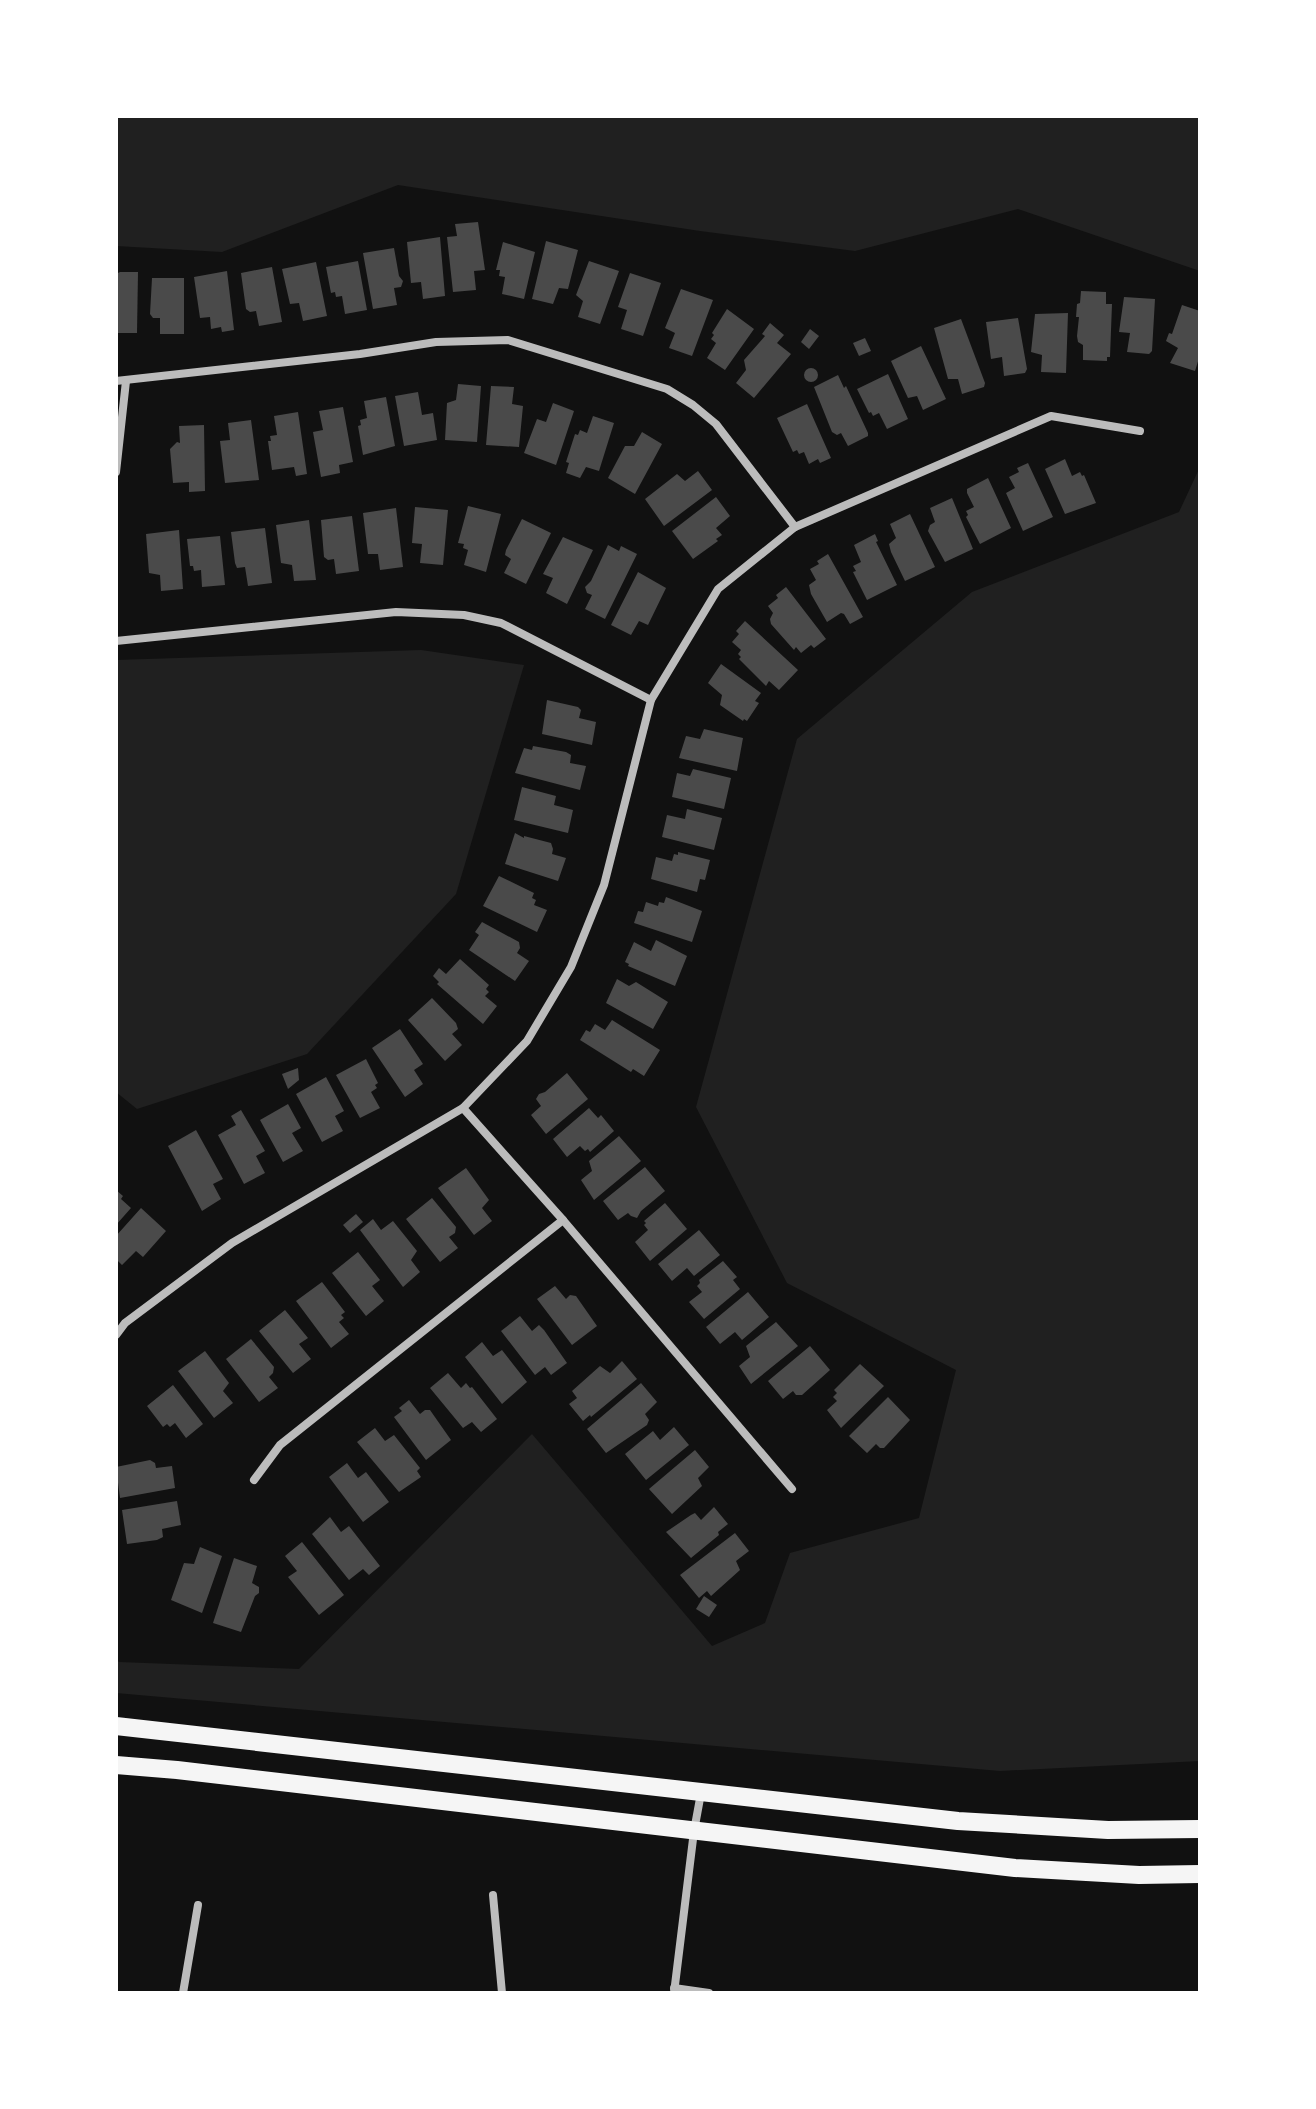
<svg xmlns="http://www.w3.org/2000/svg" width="1316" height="2109" font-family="'Golos Text',sans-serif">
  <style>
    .green { fill: #202020 }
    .building { fill: #4a4a4a }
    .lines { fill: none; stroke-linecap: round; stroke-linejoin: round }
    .minor { stroke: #bcbcbc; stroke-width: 8 }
    .primary { stroke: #f5f5f5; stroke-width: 18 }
  </style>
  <rect width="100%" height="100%" fill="#111"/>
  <!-- green -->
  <g class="green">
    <polygon points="116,116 1200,116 1200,271 1018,209 855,251 700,231 398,185 222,252 116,246"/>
    <polygon points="1200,467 1200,1761 1000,1771 116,1693 116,1659 119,1662 299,1669 532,1434 712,1646 765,1623 790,1553 919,1518 956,1370 787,1283 696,1107 797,739 972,592 1179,512"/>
    <polygon points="421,650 524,665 456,894 307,1054 137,1109 116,1092 116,660"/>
  </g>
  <!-- building -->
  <g class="building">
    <polygon points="478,222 485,270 474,271 476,290 453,292 447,237 457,236 455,224"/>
    <polygon points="440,237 445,296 423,299 421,282 411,283 407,242"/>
    <polygon points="546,241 578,250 568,289 559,288 553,304 532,299"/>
    <polygon points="503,242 535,252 524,299 502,294 505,277 499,276 500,270 496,270"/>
    <polygon points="394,248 399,276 403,281 401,287 394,288 397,305 373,309 363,253"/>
    <polygon points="358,261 367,310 345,314 342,296 336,297 335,292 331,293 326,267"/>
    <polygon points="589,261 619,271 600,324 578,317 583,301 576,295"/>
    <polygon points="316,262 327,316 303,321 299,303 290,304 282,269"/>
    <polygon points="272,267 282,322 259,326 256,311 250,312 246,309 241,273"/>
    <polygon points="227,271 234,330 222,332 221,327 211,329 210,317 200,318 194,277"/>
    <polygon points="120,272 138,272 137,333 116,333 116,274"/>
    <polygon points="630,273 661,283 643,336 621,329 627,310 618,307"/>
    <polygon points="152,278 184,278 184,334 160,334 160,318 153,318 150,314"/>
    <polygon points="681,289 713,300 692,356 669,348 675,333 665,328"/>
    <polygon points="1081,291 1106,292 1106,304 1112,304 1110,357 1107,357 1107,361 1083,360 1083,345 1078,342 1077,336 1079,317 1076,317 1077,304 1080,303"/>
    <polygon points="1124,297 1155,299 1152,351 1149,354 1127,352 1130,333 1119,332"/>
    <polygon points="1182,305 1200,311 1200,355 1195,371 1170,363 1178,348 1166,341 1169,333 1172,334"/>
    <polygon points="727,309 754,329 725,370 707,358 716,343 711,339 714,335 712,333"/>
    <polygon points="1068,313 1066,373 1041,372 1042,355 1031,352 1035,314"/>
    <polygon points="1018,318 1027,369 1025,373 1004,376 1002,357 991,359 986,322"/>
    <polygon points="961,319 985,383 984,387 962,394 958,379 948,379 934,328"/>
    <polygon points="770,323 784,335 777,343 791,354 754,398 736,383 746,370 744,360 765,336 762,334"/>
    <polygon points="810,329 819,336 809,349 801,342"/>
    <polygon points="865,338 871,351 859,356 853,343"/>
    <polygon points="921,346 946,399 923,410 917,396 908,398 891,361"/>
    <circle cx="811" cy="375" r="7"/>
    <polygon points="888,374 908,419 887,429 879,413 873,416 871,412 869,413 857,389"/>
    <polygon points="838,375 844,388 846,386 868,433 868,436 848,446 841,433 837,435 832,432 814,387"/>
    <polygon points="458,384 481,386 477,442 445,440 447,403 456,400"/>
    <polygon points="491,386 514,387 512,404 523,406 519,447 486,445"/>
    <polygon points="418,392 422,415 433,413 437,440 404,446 395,396"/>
    <polygon points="386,397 395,446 363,455 358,426 361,425 360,420 367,418 364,401"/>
    <polygon points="553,403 574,411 556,465 524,453 537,419 546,422"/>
    <polygon points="807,404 831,458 820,463 818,459 809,464 804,452 799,454 797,450 793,452 777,418"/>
    <polygon points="343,407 353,462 339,465 340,473 321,477 313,432 323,430 319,411"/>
    <polygon points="298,412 307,474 296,476 294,467 272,470 268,441 271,441 270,436 277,435 274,416"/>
    <polygon points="593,416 614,423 599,471 586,467 580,478 566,473 569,463 566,462 575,434 578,435 580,430 587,433"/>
    <polygon points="251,420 259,480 225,483 220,441 230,440 228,423"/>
    <polygon points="204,425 205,491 189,492 189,482 173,483 170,449 177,442 180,443 179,426"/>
    <polygon points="642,432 662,444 635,494 608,478 625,446 634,446"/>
    <polygon points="1065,459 1072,476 1080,472 1082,476 1084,475 1096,503 1065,514 1045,469"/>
    <polygon points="1028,463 1053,517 1023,531 1006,493 1015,488 1009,477 1019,472 1017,468"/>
    <polygon points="698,471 712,490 664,526 645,499 677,474 685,481"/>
    <polygon points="988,478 1011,528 980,544 966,517 968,515 966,511 974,507 967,493 967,489"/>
    <polygon points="716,497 730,516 716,528 722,535 716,539 718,541 693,559 672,531"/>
    <polygon points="952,498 973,549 945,562 928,531 930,525 935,522 930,508"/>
    <polygon points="468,506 501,514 486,572 464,565 468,550 463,548 464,544 458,543"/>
    <polygon points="415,507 448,510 443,565 420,563 422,544 412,543"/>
    <polygon points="396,508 403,567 380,570 378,554 368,554 363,513"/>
    <polygon points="910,514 935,567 905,581 891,552 889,544 896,538 890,524"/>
    <polygon points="352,516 359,571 336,574 334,559 328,560 324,557 321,520"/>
    <polygon points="522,519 551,533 526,584 504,573 511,559 505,555 506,550"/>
    <polygon points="309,520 316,580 294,581 292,565 281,563 276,525"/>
    <polygon points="265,528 272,583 248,586 245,567 237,568 235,563 231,532"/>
    <polygon points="179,530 183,589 161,591 160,575 149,573 146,534"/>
    <polygon points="875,534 878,541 876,542 897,585 867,600 853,572 856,571 853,566 861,562 854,545"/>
    <polygon points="220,536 225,585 202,587 201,570 194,571 193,566 190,566 187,539"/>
    <polygon points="563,537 593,550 567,604 546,593 553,578 543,574"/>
    <polygon points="608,545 619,551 621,546 637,554 605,619 585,609 592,595 587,593 585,587 591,581"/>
    <polygon points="828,554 863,617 850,624 844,614 841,613 827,622 811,594 809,585 816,580 810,569 819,564 817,561"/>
    <polygon points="638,572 666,588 648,625 639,621 631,635 611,625"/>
    <polygon points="786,587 826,639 814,648 811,645 801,653 796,647 794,650 771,624 770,619 773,613 768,606 778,598 776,595"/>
    <polygon points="745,621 798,670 779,690 769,681 766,686 739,659 741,657 738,654 741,650 732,642 739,634 736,631"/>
    <polygon points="721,664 761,693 755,701 759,703 747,721 744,719 743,721 720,705 722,695 708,683"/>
    <polygon points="547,700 578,707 581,710 579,718 596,722 592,745 542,734"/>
    <polygon points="704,729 743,738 737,771 679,758 686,736 700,739"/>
    <polygon points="533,746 566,752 571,755 570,763 586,766 580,790 515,773 524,748 532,750"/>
    <polygon points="693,769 731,778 724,809 672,797 677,773 690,776"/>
    <polygon points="522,787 556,796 554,805 573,810 568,833 514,820"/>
    <polygon points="687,809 722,818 714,850 662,837 667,815 685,819"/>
    <polygon points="515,833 524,838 524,836 551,843 553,849 552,854 566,858 558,881 505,864"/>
    <polygon points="678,852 710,860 705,880 700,879 697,892 651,879 656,857 672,861 674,854 678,855"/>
    <polygon points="499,876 534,893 532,898 536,900 534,905 547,910 537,932 483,906"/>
    <polygon points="666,897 702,911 692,942 634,923 638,911 643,912 646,902 658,906 659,902 664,903"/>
    <polygon points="482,922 519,942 520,948 517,953 529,961 515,981 469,950 479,935 475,932"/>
    <polygon points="656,940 687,956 675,986 628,966 629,964 625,962 634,942 651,951"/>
    <polygon points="460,959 489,985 486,989 489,992 485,996 497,1006 483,1024 437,984 439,982 433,976 439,968 446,974"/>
    <polygon points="617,979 629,986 636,982 668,1002 653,1029 606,1003"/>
    <polygon points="432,998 456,1023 458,1029 452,1034 462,1045 445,1061 408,1020"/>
    <polygon points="612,1020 660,1050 644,1076 633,1069 631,1072 580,1040 586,1030 590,1032 595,1024 605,1030"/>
    <polygon points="400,1029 423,1064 414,1070 423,1084 405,1097 372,1048"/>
    <polygon points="366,1059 378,1083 375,1085 377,1088 371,1092 380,1108 360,1118 336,1075"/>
    <polygon points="298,1068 299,1080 288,1089 282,1074"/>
    <polygon points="567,1073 588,1099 546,1134 531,1115 541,1106 536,1099 539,1094 545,1092"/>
    <polygon points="326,1077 344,1111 335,1116 343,1131 322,1142 296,1094"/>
    <polygon points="288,1104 301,1128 292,1133 303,1151 283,1162 260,1120"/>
    <polygon points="589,1108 598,1118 601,1115 614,1131 590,1152 588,1149 585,1151 580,1146 567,1157 553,1139"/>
    <polygon points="241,1110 265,1151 256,1156 265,1173 244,1184 218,1135 236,1125 231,1116"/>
    <polygon points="196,1130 223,1179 213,1184 221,1199 202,1211 168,1146"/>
    <polygon points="619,1136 641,1161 594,1200 581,1180 592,1171 589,1161"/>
    <polygon points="645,1167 665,1191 641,1211 637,1218 631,1216 628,1213 618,1220 603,1201"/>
    <polygon points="466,1168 489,1200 482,1208 492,1221 474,1235 438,1188"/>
    <polygon points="116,1190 123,1196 121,1199 131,1208 116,1225"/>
    <polygon points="432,1198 456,1227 455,1233 449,1237 458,1248 440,1262 406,1219"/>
    <polygon points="665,1203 687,1229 650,1261 635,1242 648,1230 644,1225 646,1223 644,1221"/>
    <polygon points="141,1208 166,1231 143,1257 136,1251 122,1265 116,1259 116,1236"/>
    <polygon points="356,1214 363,1222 350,1233 343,1225"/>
    <polygon points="373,1219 381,1230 393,1221 417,1251 411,1260 420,1272 403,1287 360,1230"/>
    <polygon points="699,1230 720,1255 694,1276 687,1268 672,1281 658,1264"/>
    <polygon points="358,1252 380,1280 372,1286 384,1301 366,1316 332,1273"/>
    <polygon points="723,1261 737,1277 733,1280 740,1289 704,1319 689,1302 702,1292 697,1286 700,1283 699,1280"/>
    <polygon points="322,1282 345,1312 341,1315 344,1318 339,1322 349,1334 331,1348 296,1301"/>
    <polygon points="555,1286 566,1299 570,1295 576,1296 597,1326 572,1345 537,1299"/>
    <polygon points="748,1292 769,1317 742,1340 735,1332 720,1344 706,1327"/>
    <polygon points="285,1310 308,1338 299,1344 311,1359 293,1373 259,1331"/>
    <polygon points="520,1316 532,1331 539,1325 544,1330 567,1363 551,1375 545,1367 535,1375 501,1331"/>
    <polygon points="776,1322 798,1346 751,1384 739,1366 750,1357 746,1346"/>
    <polygon points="251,1339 274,1367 273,1373 269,1377 278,1388 259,1402 226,1359"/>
    <polygon points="482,1342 493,1356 502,1350 527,1382 502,1404 465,1357"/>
    <polygon points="810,1346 830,1370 802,1395 796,1395 793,1391 783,1399 768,1381"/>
    <polygon points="205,1351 229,1383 223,1391 233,1403 214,1418 178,1371"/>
    <polygon points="622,1361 637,1379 591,1417 590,1415 583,1421 569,1404 577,1398 572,1391 600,1366 610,1373"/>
    <polygon points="860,1364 884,1386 841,1428 827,1410 837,1401 833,1397 837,1393 834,1390"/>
    <polygon points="448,1373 461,1388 466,1383 470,1388 472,1387 497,1419 481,1432 472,1422 463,1428 430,1388"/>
    <polygon points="641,1383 657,1402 645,1414 649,1420 647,1425 606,1453 587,1429"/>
    <polygon points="173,1385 203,1424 186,1438 175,1423 170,1427 167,1424 163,1427 147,1406"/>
    <polygon points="888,1397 910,1420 884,1448 880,1448 876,1444 867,1453 849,1436"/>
    <polygon points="409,1400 420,1414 425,1410 430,1410 451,1440 426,1460 394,1417 402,1411 399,1408"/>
    <polygon points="674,1427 689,1445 646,1480 625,1454 653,1431 660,1440"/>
    <polygon points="375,1428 385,1441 394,1435 420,1468 417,1471 421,1477 399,1492 357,1442"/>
    <polygon points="695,1450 709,1467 698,1478 702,1486 672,1514 649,1489"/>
    <polygon points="150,1460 155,1463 156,1468 172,1466 175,1488 120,1498 116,1467"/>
    <polygon points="347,1463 358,1478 366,1472 389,1502 363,1522 329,1477"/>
    <polygon points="177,1501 181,1525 162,1529 163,1537 157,1540 127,1544 122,1510"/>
    <polygon points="714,1507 728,1524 718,1532 719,1535 691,1558 666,1532 691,1515 695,1513 701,1520"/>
    <polygon points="330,1517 341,1532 349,1526 380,1566 369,1575 363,1569 349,1580 312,1534"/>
    <polygon points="735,1533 749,1551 736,1561 740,1570 711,1596 707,1591 699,1598 680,1575"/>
    <polygon points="302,1542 344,1595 319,1615 288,1577 297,1571 285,1556"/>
    <polygon points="200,1547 222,1556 202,1613 171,1600 184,1563 194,1564"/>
    <polygon points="234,1558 257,1566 252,1583 259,1587 259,1593 255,1596 241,1632 213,1623"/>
    <polygon points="704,1596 717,1605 709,1617 696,1609"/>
  </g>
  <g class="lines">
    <!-- minor -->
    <g class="minor">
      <polyline points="116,381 360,354 436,342 508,340 667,389 693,405 716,424 795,527"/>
      <polyline points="116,472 126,381"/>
      <polyline points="116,641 396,612 464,615 501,623 651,700"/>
      <polyline points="463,1108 563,1220 792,1489"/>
      <polyline points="116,1335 125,1323 232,1243 463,1108 527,1041 571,967 604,885 651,700 718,589 795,527 1051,416 1140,431"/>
      <polyline points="254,1480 280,1445 563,1220"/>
      <polyline points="493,1895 502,1993"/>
      <polyline points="674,1988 709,1993"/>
      <polyline points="183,1993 198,1905"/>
      <polyline points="674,1993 694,1831 701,1793"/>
    </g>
    <!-- primary -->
    <g class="primary">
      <polyline points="116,1726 958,1821 1108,1830 1200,1829"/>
      <polyline points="116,1765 177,1770 1015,1868 1139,1875 1200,1874"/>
    </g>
  </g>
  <!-- border -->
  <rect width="1316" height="2109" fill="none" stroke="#ffffff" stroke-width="236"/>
</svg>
